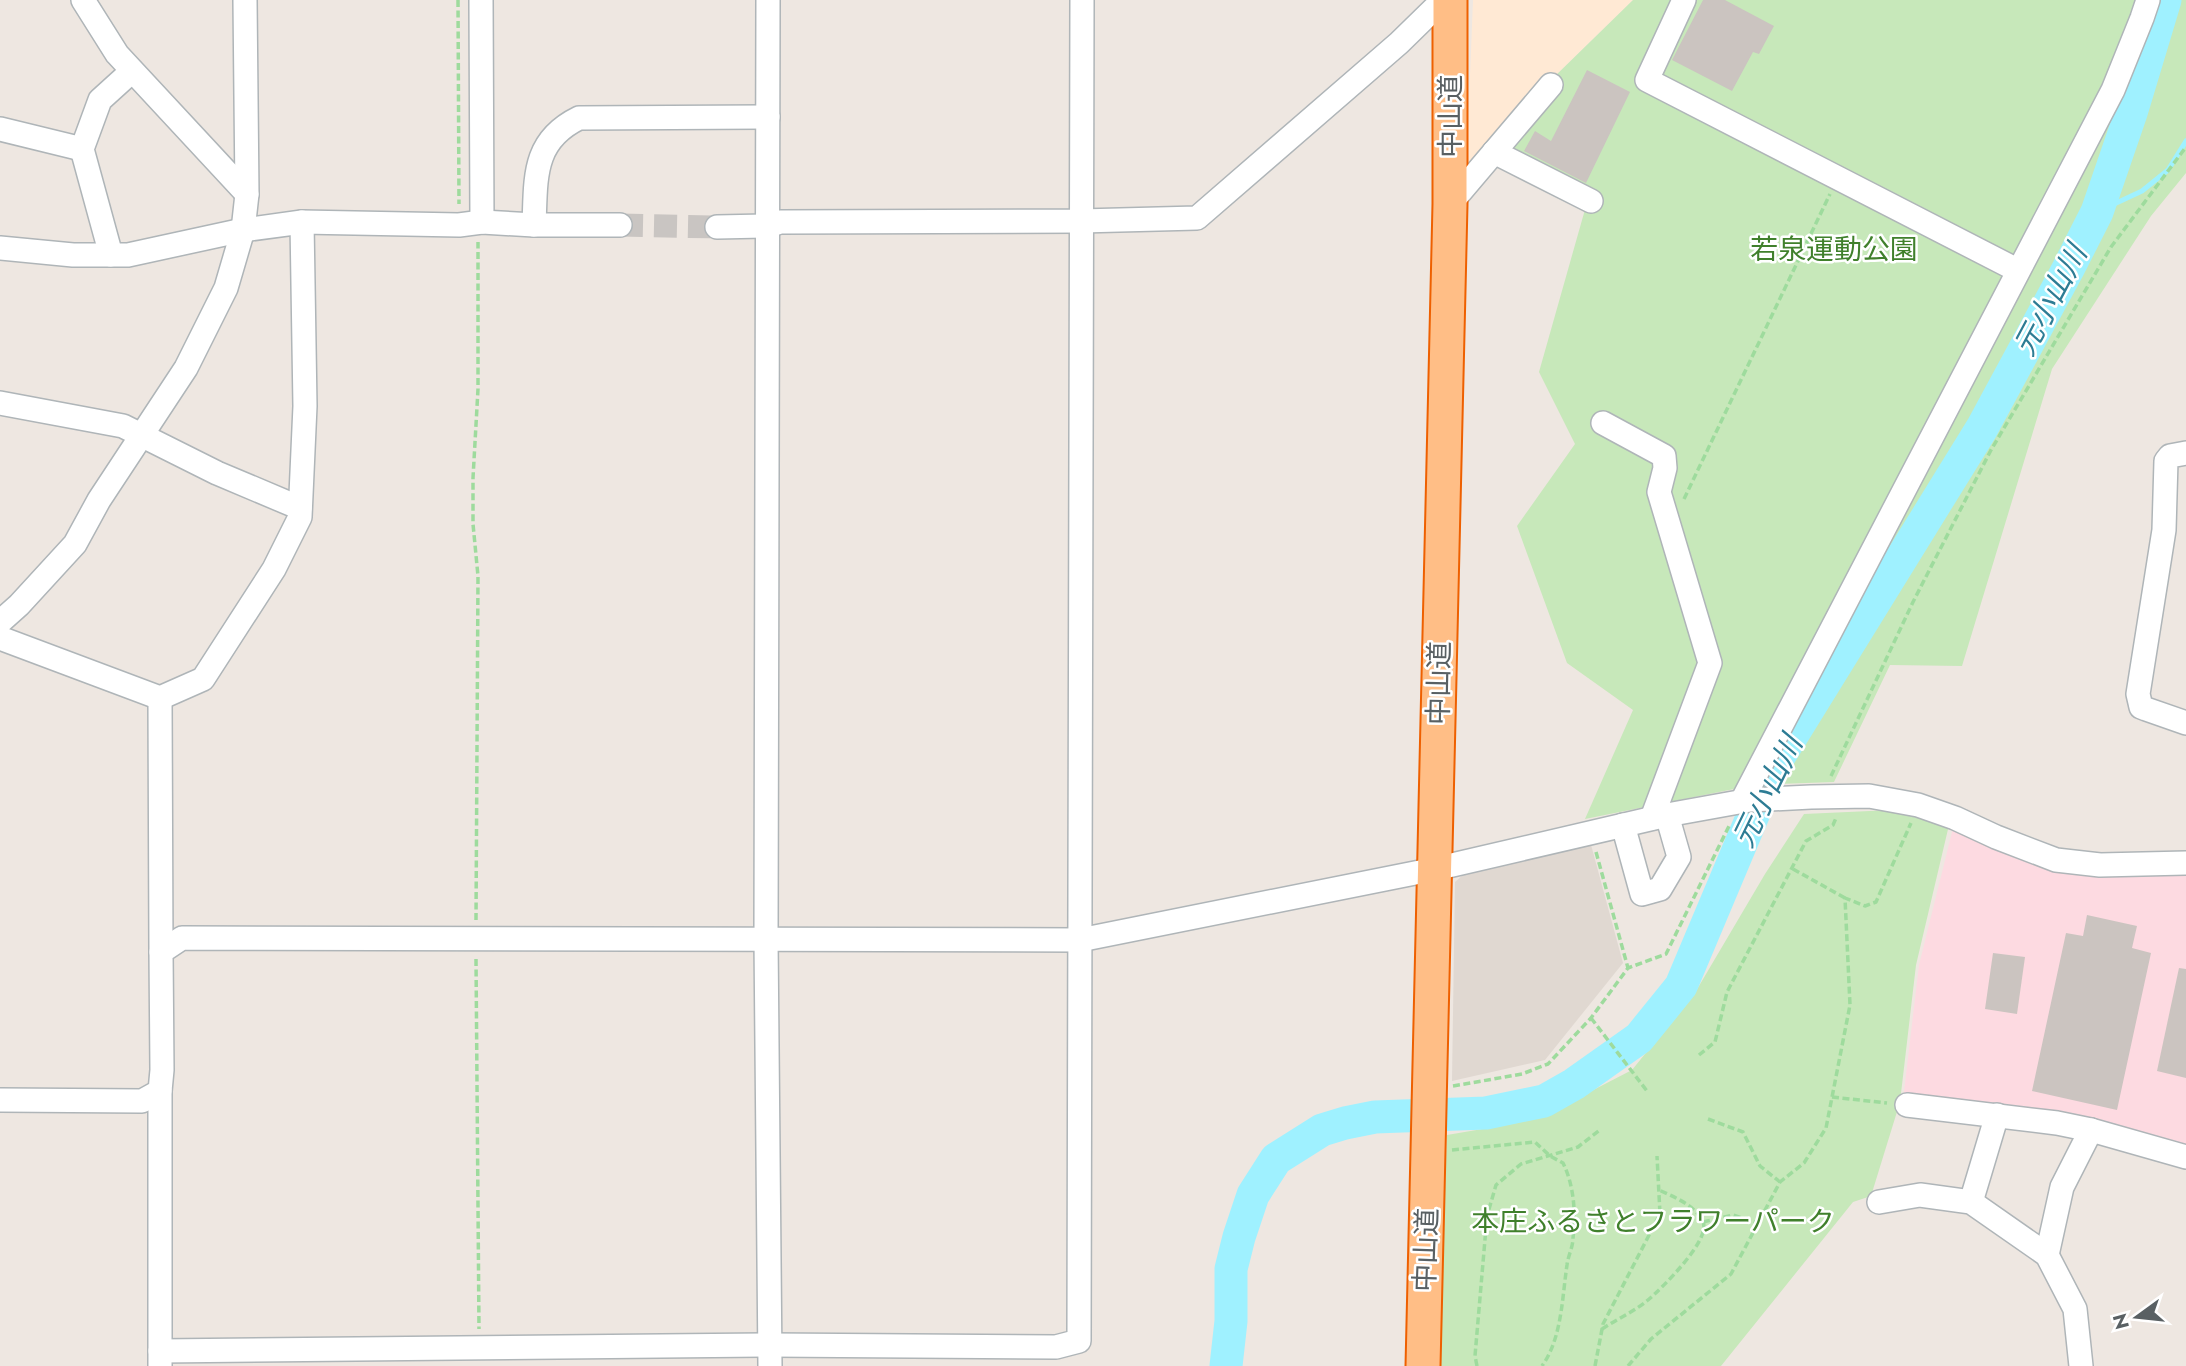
<svg xmlns="http://www.w3.org/2000/svg" width="2186" height="1366" font-family="Jost,'Noto Sans JP',sans-serif">
  <style>
    .commercial { fill: #ffe9d4 }
    .education { fill: #e0d8d1 }
    .medical { fill: #fddae1 }
    .green { fill: #c7e8ba }
    .lines { fill: none; stroke-linecap: round; stroke-linejoin: round }
    .stream { stroke: #9ff1ff; stroke-width: 5 }
    .river { stroke: #9ff1ff; stroke-width: 33 }
    .building { fill: #cbc4c0 }
    .minor-tunnel { stroke: #c9c5c2; stroke-width: 23; stroke-dasharray: 23 11; stroke-linecap: butt }
    .minor-casing { stroke: #afb5b8; stroke-width: 26 }
    .highway-casing { stroke: #ee6000; stroke-width: 37 }
    .path { stroke: #9edb9d; stroke-width: 3.5; stroke-dasharray: 7 3.5; stroke-linecap: butt }
    .minor { stroke: #fff; stroke-width: 23 }
    .highway { stroke: #ffbe86; stroke-width: 33 }
    .labels { text-anchor: middle; dominant-baseline: central; stroke-width: 5; stroke-linejoin: round; paint-order: stroke }
    .street-label { font-size: 28px; fill: #596063; stroke: #fff }
    .park-label { font-size: 28px; fill: #40802c; stroke: #fff }
    .water-label { font-size: 30px; font-style: italic; fill: #2d7c94; stroke: #fff }
  </style>
  <rect width="100%" height="100%" fill="#eee7e1"/>
  <!-- commercial -->
  <polygon class="commercial" points="1473,0 1633,0 1550,81 1466,177"/>
  <!-- education -->
  <polygon class="education" points="1590,841 1623,963 1545,1060 1452,1081 1455,882 1464,874"/>
  <!-- medical -->
  <polygon class="medical" points="1953,828 2014,853 2186,871 2186,1150 1903,1100 1919,965"/>
  <!-- green -->
  <g class="green">
    <polygon points="1633,0 2186,0 2186,173 2151,216 2052,369 1962,666 1890,665 1834,782 1754,785 1585,819 1633,710 1567,663 1517,526 1575,444 1539,372 1586,206 1499,151 1550,81"/>
    <polygon points="1892,810 1949,825 1916,965 1900,1102 1871,1196 1853,1202 1721,1366 1438,1366 1447,1135 1494,1127 1570,1102 1632,1070 1696,991 1765,874 1804,814"/>
  </g>
  <g class="lines">
    <!-- stream -->
    <polyline class="stream" points="2097,212 2142,191 2168,170 2186,141"/>
    <!-- river -->
    <polyline class="river" points="1226,1366 1231,1321 1231,1269 1239,1237 1253,1195 1276,1159 1322,1130 1345,1123 1375,1117 1486,1113 1544,1101 1574,1084 1639,1038 1681,986 1775,763 1982,428 2068,269 2097,212 2131,113 2165,0"/>
  </g>
  <!-- building -->
  <g class="building">
    <polygon points="1703,0 1725,0 1774,26 1759,54 1753,52 1732,91 1672,60"/>
    <polygon points="1587,70 1630,92 1586,183 1524,151 1535,131 1551,141"/>
    <polygon points="2087,915 2137,926 2132,948 2151,953 2117,1110 2032,1091 2066,933 2083,936"/>
    <polygon points="1993,953 2025,957 2017,1014 1985,1009"/>
    <polygon points="2179,968 2186,969 2186,1078 2157,1071"/>
  </g>
  <g class="lines">
    <!-- minor-tunnel -->
    <polyline class="minor-tunnel" points="620,225 717,227"/>
    <!-- minor casing -->
    <g class="minor-casing">
      <g id="minor">
        <polyline points="83,0 117,54 247,194"/>
        <polyline points="481,0 482,222"/>
        <polyline points="768,0 766,939 770,1366"/>
        <polyline points="1684,0 1647,80 2017,270"/>
        <polyline points="0,129 82,149"/>
        <polyline points="1494,152 1591,201"/>
        <polyline points="1450,204 1551,85"/>
        <path d="M534 225C536 178 532 141 579 118L768 117"/>
        <polyline points="717,227 768,226 780,222 1081,221 1197,218 1399,43 1443,0"/>
        <polyline points="0,248 73,255 128,255 243,230 302,222 459,225 482,222 534,225 620,225"/>
        <polyline points="111,255 82,149 100,100 132,71"/>
        <polyline points="0,403 123,426 217,473 300,508"/>
        <polyline points="1603,423 1664,456 1665,468 1659,492 1710,663 1652,818"/>
        <polyline points="2186,453 2170,456 2166,461 2164,530 2138,694 2141,707 2146,709 2186,723"/>
        <polyline points="0,622 19,605 75,544 99,500 186,368 226,288 243,230 247,194 245,0"/>
        <polyline points="0,638 160,698 203,679 274,569 300,517 305,406 302,222"/>
        <polyline points="160,698 161,952"/>
        <polyline points="1742,801 2113,90 2142,18 2148,0"/>
        <polyline points="1623,825 1642,894 1660,889 1679,857 1667,815"/>
        <polyline points="160,1091 160,1366"/>
        <polyline points="0,1100 142,1101 160,1091 162,1070 161,952 182,938 1080,940 1435,869 1667,815 1750,800 1811,797 1869,796 1918,805 1955,818 1996,837 2056,860 2100,865 2186,863"/>
        <polyline points="1907,1105 2057,1123 2091,1130 2186,1157"/>
        <polyline points="1879,1202 1920,1195 1971,1202 2047,1255 2075,1309 2081,1366"/>
        <polyline points="1971,1202 1997,1115"/>
        <polyline points="2047,1255 2062,1187 2091,1130"/>
        <polyline points="160,1351 770,1345 1056,1347 1079,1341 1082,0"/>
      </g>
    </g>
    <!-- highway casing -->
    <g class="highway-casing">
      <polyline id="highway" points="1423,1366 1450,204 1450,0"/>
    </g>
    <!-- path -->
    <g class="path">
      <polyline points="458,0 459,204"/>
      <polyline points="1684,499 1830,194"/>
      <polyline points="1831,776 1913,602 1991,450 2111,247 2186,147"/>
      <polyline points="1596,852 1628,968"/>
      <polyline points="1793,869 1845,898"/>
      <polyline points="476,920 478,576 473,524 473,478 478,389 478,242"/>
      <polyline points="476,959 479,1329"/>
      <polyline points="1591,1018 1647,1091"/>
      <polyline points="1699,1055 1715,1042 1727,992 1806,841 1833,825 1836,818"/>
      <polyline points="1453,1086 1522,1074 1548,1064 1591,1018 1628,968 1666,954 1730,824"/>
      <polyline points="1832,1097 1887,1103"/>
      <polyline points="1708,1119 1743,1132 1760,1166 1780,1182"/>
      <path d="M1452 1150 1535 1142 1550 1156 1563 1163C1574 1185 1576 1214 1573 1238 1573 1247 1568 1256 1567 1265 1562 1298 1562 1338 1542 1366"/>
      <polyline points="1703,1222 1733,1215 1758,1223"/>
      <path d="M1602 1329C1617 1319 1635 1311 1648 1300 1662 1288 1711 1240 1703 1222 1695 1205 1674 1197 1659 1190"/>
      <polyline points="1477,1366 1475,1356 1487,1216 1496,1185 1521,1164 1578,1147 1601,1129"/>
      <polyline points="1595,1366 1603,1324 1660,1214 1657,1156"/>
      <polyline points="1628,1366 1651,1339 1731,1274 1780,1182 1804,1163 1826,1128 1850,1005 1845,898 1865,906 1876,902 1911,823"/>
    </g>
    <!-- minor -->
    <use href="#minor" class="minor"/>
    <!-- highway -->
    <use href="#highway" class="highway"/>
  </g>
  <g class="labels">
    <!-- street labels -->
    <g class="street-label">
      <text transform="translate(1450 116) rotate(-90)">中山道</text>
      <text transform="translate(1439 683) rotate(-89)">中山道</text>
      <text transform="translate(1426 1250) rotate(-88)">中山道</text>
    </g>
    <!-- park labels -->
    <g class="park-label">
      <text x="1834" y="249">若泉運動公園</text>
      <text x="1653" y="1221">本庄ふるさとフラワーパーク</text>
    </g>
    <!-- water labels -->
    <g class="water-label">
      <text transform="translate(2050 300) rotate(-62)">元小山川</text>
      <text transform="translate(1767 791) rotate(-64)">元小山川</text>
    </g>
  </g>
  <!-- north arrow -->
  <g transform="translate(2137 1317) rotate(255)" stroke="#ffffff" stroke-width="5" paint-order="stroke">
  <path d="M0-5L12 26L0 18L-12 26Z" fill="#596063"/>
  <text y="-10" font-size="19" font-weight="bold" text-anchor="middle" fill="#596063">N</text>
  </g>
</svg>
